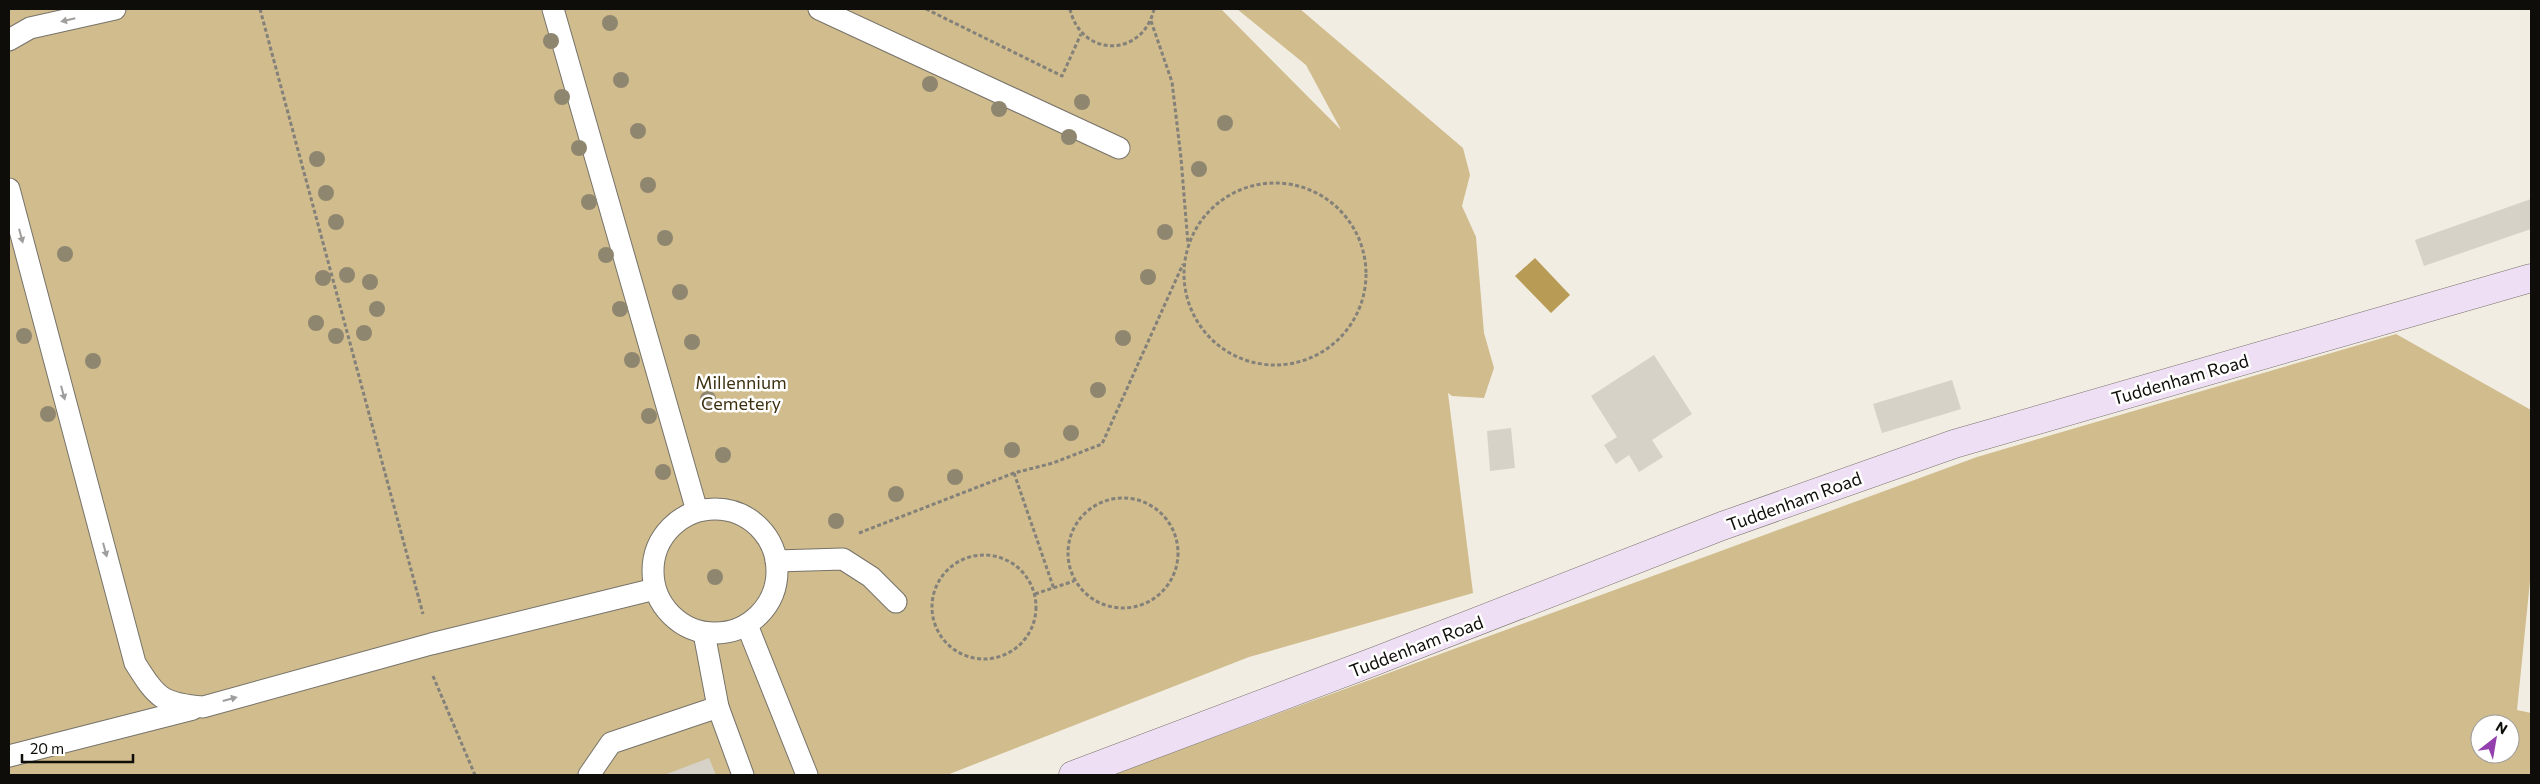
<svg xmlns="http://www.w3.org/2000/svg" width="2540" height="784" font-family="Commissioner,sans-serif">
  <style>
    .green { fill: #d0bc8d; fill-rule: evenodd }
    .water { fill: #b89b54 }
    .building { fill: #d6d2c8 }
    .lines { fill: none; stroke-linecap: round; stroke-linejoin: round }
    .lane-casing { stroke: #77736a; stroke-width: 23 }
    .secondary-casing { stroke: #77736a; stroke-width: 29 }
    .path { stroke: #84817a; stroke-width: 3; stroke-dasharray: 4 2.5; stroke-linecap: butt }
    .lane { stroke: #fff; stroke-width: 21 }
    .secondary { stroke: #efdff5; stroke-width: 28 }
    .tree { fill: #8f8670 }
    .oneway { fill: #9f9e9d }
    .labels { text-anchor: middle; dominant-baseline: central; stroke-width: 5; stroke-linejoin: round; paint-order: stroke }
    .street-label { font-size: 18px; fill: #0e0d09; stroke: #fff }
    .park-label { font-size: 18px; fill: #3e3111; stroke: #fff }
  </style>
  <rect width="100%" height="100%" fill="#f2ede3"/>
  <!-- green -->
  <g class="green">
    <polygon points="9,9 1221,9 1341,130 1306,65 1237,9 1300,9 1463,148 1470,175 1462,206 1476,237 1484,333 1494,368 1484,398 1452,396 1448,393 1473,593 1249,657 947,775 9,775"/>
    <path d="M2396 334 2531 410V571L2517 710 2531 713V775H1111L1977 457ZM2480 724H2510V754H2480Z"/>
  </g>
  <!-- water -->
  <polygon class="water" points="1535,258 1570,295 1551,313 1515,276"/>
  <!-- building -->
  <g class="building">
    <polygon points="2531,199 2531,229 2424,266 2415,240"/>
    <polygon points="1654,355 1692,414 1652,440 1663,457 1639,472 1629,455 1616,464 1604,445 1617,437 1591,396"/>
    <polygon points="1952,380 1961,409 1882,433 1873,404"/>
    <polygon points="1511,428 1515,468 1490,471 1487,431"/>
    <polygon points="709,758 716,775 664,775"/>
  </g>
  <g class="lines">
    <!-- lane casing -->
    <g class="lane-casing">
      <g id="lane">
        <polyline points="553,9 697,511"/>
        <polyline points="819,9 1119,148"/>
        <polyline points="9,40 30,28 115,9"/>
        <path d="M9 189 135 663C157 698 162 704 203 707L431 644 655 589"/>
        <circle cx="715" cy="571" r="62"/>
        <polyline points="776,561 843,559 871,577 896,602"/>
        <polyline points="747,625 807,775"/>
        <polyline points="704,633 718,707 743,775"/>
        <polyline points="9,756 193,709"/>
        <polyline points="589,775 611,743 718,707"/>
      </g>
    </g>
    <!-- secondary casing -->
    <g class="secondary-casing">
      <polyline id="secondary" points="1073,775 1378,660 1722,526 1954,444 2531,278"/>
    </g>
    <!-- path -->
    <g class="path">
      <polyline points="260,9 423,614"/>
      <polyline points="926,9 1062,76 1081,34"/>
      <path d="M1070 9C1081 58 1143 58 1154 9"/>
      <polyline points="1151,21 1172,82 1181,158 1188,244"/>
      <circle cx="1275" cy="274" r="91"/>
      <polyline points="1014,473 1054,589"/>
      <circle cx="1123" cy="553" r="55"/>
      <polyline points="859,533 1014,473 1053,463 1102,444 1183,264"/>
      <circle cx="984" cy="607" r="52"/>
      <polyline points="1035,594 1074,581"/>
      <polyline points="433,676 475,775"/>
    </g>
    <!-- lane -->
    <use href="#lane" class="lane"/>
    <!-- secondary -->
    <use href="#secondary" class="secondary"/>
  </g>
  <!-- trees -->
  <g class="tree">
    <circle cx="610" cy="23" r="8"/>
    <circle cx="551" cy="41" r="8"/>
    <circle cx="621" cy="80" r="8"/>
    <circle cx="930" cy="84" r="8"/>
    <circle cx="562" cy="97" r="8"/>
    <circle cx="1082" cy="102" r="8"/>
    <circle cx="999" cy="109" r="8"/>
    <circle cx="1225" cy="123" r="8"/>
    <circle cx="638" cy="131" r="8"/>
    <circle cx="1069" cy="137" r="8"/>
    <circle cx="579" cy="148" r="8"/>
    <circle cx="317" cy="159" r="8"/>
    <circle cx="1199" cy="169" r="8"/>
    <circle cx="648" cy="185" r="8"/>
    <circle cx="326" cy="193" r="8"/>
    <circle cx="589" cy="202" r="8"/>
    <circle cx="336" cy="222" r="8"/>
    <circle cx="1165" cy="232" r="8"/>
    <circle cx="665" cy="238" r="8"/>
    <circle cx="65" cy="254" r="8"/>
    <circle cx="606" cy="255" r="8"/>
    <circle cx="347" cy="275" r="8"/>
    <circle cx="1148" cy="277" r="8"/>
    <circle cx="323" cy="278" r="8"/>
    <circle cx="370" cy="282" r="8"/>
    <circle cx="680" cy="292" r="8"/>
    <circle cx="377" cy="309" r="8"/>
    <circle cx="620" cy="309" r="8"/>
    <circle cx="316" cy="323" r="8"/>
    <circle cx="364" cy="333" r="8"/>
    <circle cx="24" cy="336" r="8"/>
    <circle cx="336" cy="336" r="8"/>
    <circle cx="1123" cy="338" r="8"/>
    <circle cx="692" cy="342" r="8"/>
    <circle cx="632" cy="360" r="8"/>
    <circle cx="93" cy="361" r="8"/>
    <circle cx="1098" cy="390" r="8"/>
    <circle cx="708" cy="399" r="8"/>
    <circle cx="48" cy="414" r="8"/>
    <circle cx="649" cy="416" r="8"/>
    <circle cx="1071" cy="433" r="8"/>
    <circle cx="1012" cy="450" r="8"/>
    <circle cx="723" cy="455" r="8"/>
    <circle cx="663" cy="472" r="8"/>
    <circle cx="955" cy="477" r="8"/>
    <circle cx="896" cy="494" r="8"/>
    <circle cx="836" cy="521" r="8"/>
    <circle cx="715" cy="577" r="8"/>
  </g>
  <!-- one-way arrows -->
  <defs><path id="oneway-solid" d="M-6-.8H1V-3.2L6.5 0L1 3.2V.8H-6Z" transform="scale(1.25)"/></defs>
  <g class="oneway">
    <use href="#oneway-solid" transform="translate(68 20) rotate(167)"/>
    <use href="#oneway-solid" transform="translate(21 236) rotate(75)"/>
    <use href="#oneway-solid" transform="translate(63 393) rotate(75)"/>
    <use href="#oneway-solid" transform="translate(105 550) rotate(75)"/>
    <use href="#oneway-solid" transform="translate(230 699) rotate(-15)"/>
  </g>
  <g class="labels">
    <!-- street labels -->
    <g class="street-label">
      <text transform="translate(2180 379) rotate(-16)">Tuddenham Road</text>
      <text transform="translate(1794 501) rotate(-20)">Tuddenham Road</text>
      <text transform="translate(1416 646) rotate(-21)">Tuddenham Road</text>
    </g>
    <!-- park labels -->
    <g class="park-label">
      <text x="741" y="382">Millennium<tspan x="741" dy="21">Cemetery</tspan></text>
    </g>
  </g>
  <!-- border -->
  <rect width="2540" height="784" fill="none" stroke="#0e0d09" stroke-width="20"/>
  <!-- north arrow -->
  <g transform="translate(2495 739) rotate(31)"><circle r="24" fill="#ffffff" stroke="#9f9e9d"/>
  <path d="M0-4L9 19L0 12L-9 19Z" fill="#9340ae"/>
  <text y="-8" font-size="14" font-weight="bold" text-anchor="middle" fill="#0e0d09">N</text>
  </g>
  <!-- scale -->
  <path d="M22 754v8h111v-8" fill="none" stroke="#0e0d09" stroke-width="2.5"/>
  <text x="30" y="754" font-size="15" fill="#0e0d09" stroke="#ffffff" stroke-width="4" paint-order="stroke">20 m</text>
</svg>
